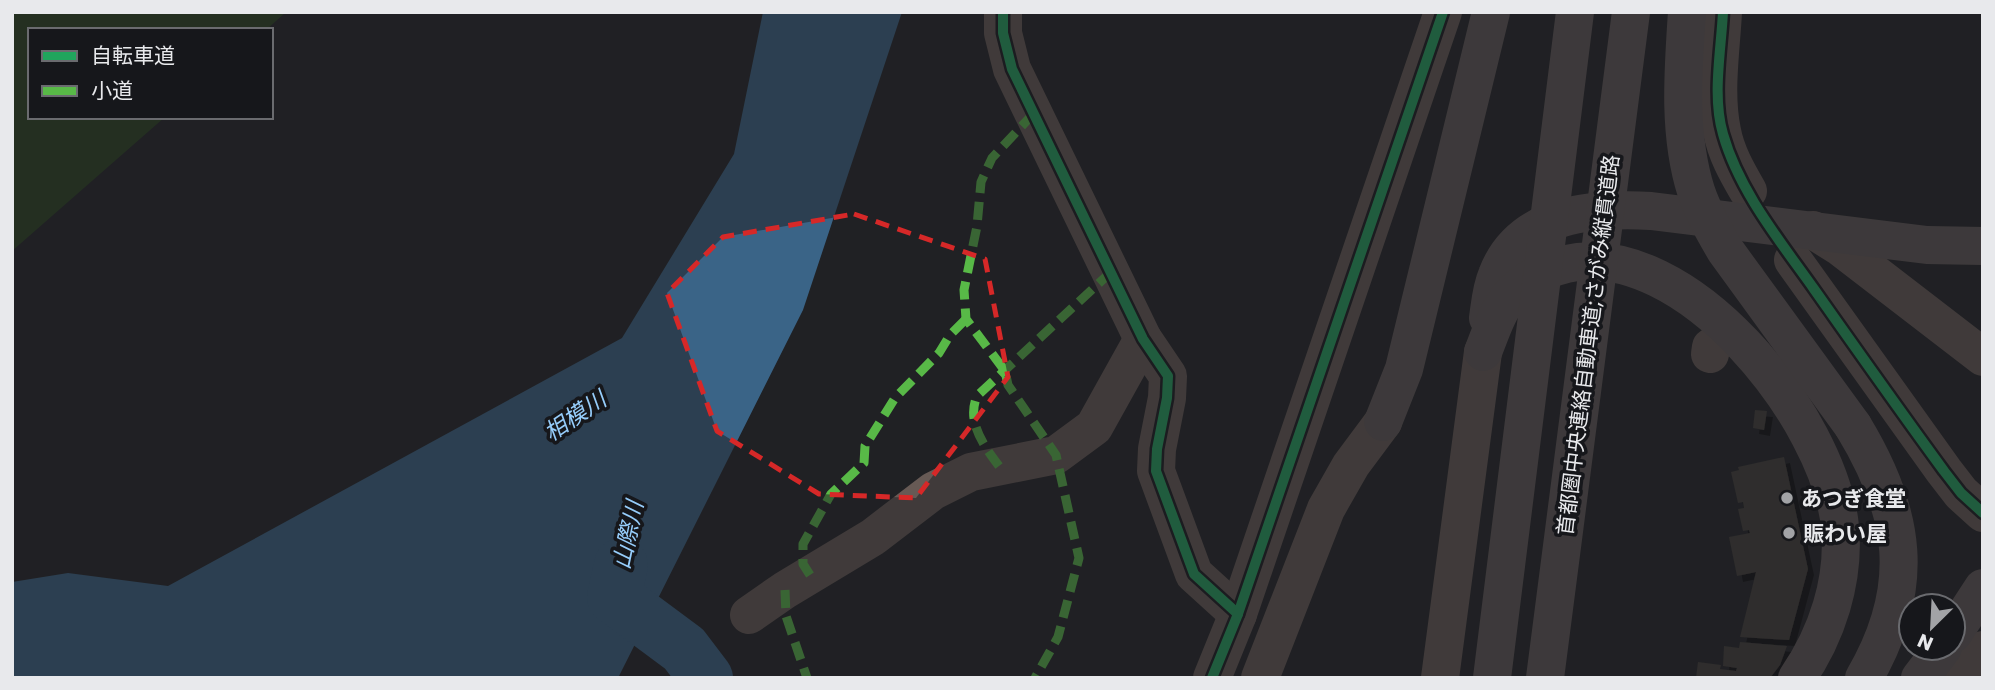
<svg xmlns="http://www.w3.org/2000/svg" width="1995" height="690" font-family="Poppins,'Noto Sans JP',sans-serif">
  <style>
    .green { fill: #28421e }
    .water { fill: #3a6487 }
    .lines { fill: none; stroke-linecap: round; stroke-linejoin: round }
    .river { stroke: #3a6487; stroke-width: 54 }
    .building { fill: #403c37; filter: url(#shadow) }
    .minor { stroke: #675a55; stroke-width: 38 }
    .highway { stroke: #615857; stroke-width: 38 }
    .highway-bridge { stroke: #615857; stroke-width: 38 }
    .quiet { stroke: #58b947; stroke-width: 9; stroke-dasharray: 18 9; stroke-linecap: butt }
    .cycleway-casing { stroke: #16171b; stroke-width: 15 }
    .cycleway { stroke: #20a55d; stroke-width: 10 }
    .marked { fill: none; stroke: #d62828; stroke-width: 5; stroke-dasharray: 14 9; stroke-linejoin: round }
    .poi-dot { fill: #a2a3a6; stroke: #16171b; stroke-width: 2.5 }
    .labels { text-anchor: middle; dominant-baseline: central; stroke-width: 7; stroke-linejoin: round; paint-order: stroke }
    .street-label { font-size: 21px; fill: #e8e9ec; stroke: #16171b }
    .poi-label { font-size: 21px; font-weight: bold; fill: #e8e9ec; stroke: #16171b; text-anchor: start }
    .water-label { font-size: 23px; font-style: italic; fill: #96cdfb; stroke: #16171b }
  </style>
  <defs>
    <filter id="shadow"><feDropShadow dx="6" dy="6" stdDeviation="0" flood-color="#0009"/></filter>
  </defs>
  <rect width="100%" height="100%" fill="#202124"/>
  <!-- green -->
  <polygon class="green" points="12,12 286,12 266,30 30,30 30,117 165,117 12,251"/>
  <!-- water -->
  <polygon class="water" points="763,12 902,12 803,310 618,678 12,678 12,582 68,573 168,586 622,338 734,154"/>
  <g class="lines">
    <!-- river -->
    <polyline class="river" points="621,565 614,597 684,649 706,678"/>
  </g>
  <!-- building -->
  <g class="building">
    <polygon points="1755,410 1767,411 1764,430 1753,428"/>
    <polygon points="1784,457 1808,569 1789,640 1740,637 1756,572 1737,576 1729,537 1750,533 1749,530 1743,531 1738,509 1744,508 1743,502 1738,503 1731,472 1739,470 1738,467"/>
    <polygon points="1740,642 1787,646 1780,665 1770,678 1696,678 1698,662 1721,665 1720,669 1736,671 1737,668 1723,666 1724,646 1739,648"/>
  </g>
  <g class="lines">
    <!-- minor -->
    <g class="minor">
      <polyline points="1003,12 1003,33 1012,69 1143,339 1168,376 1167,398 1157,449 1156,471 1194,574 1238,614"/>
      <path d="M1723 12C1721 51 1714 93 1722 131 1726 153 1737 172 1748 191"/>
      <polyline points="1813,230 1840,247 1983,357"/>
      <polyline points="1793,260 1944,471 1961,493 1983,513"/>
      <polyline points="1710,354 1711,347 1714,345"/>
      <polyline points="749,615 785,590 873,537 933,491 971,472 1056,455 1094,427 1143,339"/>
      <polyline points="1212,678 1238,614 1443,12"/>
      <polyline points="1260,678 1326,509 1351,465 1383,422"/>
      <polyline points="1440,678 1483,352"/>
      <polyline points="1963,678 1983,650"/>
    </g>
    <!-- highway -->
    <g class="highway">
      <path d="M1488 318C1490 304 1491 289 1497 275 1521 212 1593 208 1651 211L1927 245 1983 246"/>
      <path d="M1483 352C1491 332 1497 311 1511 295 1525 279 1546 269 1566 264 1686 237 1830 419 1840 527 1845 580 1827 635 1797 678"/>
      <polyline points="1383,422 1404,369 1491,12"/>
      <path d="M1853 426C1906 513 1917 587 1864 678"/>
      <polyline points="1953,634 1983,588"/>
      <polyline points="1920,678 1943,648"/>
    </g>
    <!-- highway-bridge -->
    <g class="highway-bridge">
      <path d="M1687 12C1683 72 1678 134 1696 191 1703 212 1714 231 1725 250L1853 426"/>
      <polyline points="1492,678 1575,12"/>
      <polyline points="1545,678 1631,12"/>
    </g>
    <!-- quiet -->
    <g class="quiet">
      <polyline points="1034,113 992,158 981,182 977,226 964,290 966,319 1005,371 1008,385 1056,455 1079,558 1058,637 1035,678"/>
      <path d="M999 466C984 446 966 422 977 396L1111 272"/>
      <polyline points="810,575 803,564 803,544 831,494 864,463 865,446 895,398 939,353 950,335 966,319"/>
      <polyline points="785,590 786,616 807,678"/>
    </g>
    <!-- cycleway casing -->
    <g class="cycleway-casing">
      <g id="cycleway">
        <polyline points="1003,12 1003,33 1012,69 1143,339 1168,376 1167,398 1157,449 1156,471 1194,574 1238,614"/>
        <path d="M1723 12C1721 51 1712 97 1723 134 1739 191 1780 241 1814 289 1857 350 1900 411 1944 471L1961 493 1983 513"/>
        <polyline points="1212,678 1238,614 1443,12"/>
      </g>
    </g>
    <!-- cycleway -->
    <use href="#cycleway" class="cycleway"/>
  </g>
  <!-- marked area -->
  <path d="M0 0H1995V690H0ZM854 214 985 259 1008 377 916 498 819 494 717 431 667 293 723 237Z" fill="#202124" fill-opacity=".55" fill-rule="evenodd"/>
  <path class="marked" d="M854 214 985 259 1008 377 916 498 819 494 717 431 667 293 723 237Z"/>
  <!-- markers -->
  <g class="poi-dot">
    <circle cx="1787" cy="498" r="7"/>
    <circle cx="1789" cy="533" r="7"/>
  </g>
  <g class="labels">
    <!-- street labels -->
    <g class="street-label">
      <text transform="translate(1588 345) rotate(-83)">首都圏中央連絡自動車道;さがみ縦貫道路</text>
    </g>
    <!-- poi labels -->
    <g class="poi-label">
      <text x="1801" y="498">あつぎ食堂</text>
      <text x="1803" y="533">賑わい屋</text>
    </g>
    <!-- water labels -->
    <g class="water-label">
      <text transform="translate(575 416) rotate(-34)">相模川</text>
      <text transform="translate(628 535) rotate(-78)">山際川</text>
    </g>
  </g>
  <!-- border -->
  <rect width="1995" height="690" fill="none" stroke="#e8e9ec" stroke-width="28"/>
  <!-- legend -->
  <rect x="28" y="28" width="245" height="91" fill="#16171b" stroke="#6a6b6f" stroke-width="2"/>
  <rect x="42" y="51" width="35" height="10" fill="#20a55d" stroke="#6a6b6f" stroke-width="2"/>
  <text x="91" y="63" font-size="21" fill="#e8e9ec">自転車道</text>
  <rect x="42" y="86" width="35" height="10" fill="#58b947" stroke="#6a6b6f" stroke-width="2"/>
  <text x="91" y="98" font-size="21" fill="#e8e9ec">小道</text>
  <!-- north arrow -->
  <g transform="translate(1932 627) rotate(204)"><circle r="33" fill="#16171b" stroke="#6a6b6f" stroke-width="2"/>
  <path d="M0-5L12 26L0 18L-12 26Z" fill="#a2a3a6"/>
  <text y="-10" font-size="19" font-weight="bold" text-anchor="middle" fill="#e8e9ec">N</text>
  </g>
</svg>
